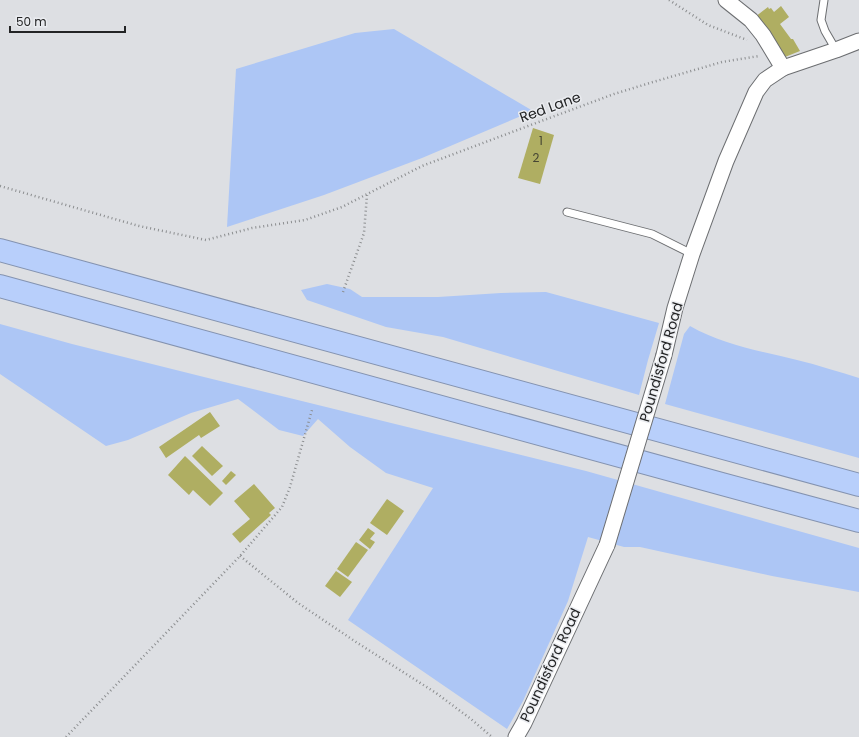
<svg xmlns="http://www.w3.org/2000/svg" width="859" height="737" font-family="Poppins,sans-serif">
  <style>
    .green { fill: #adc6f5 }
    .building { fill: #afae62 }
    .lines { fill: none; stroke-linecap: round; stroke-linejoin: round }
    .lane-casing { stroke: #6c6e71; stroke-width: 9 }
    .street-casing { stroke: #6c6e71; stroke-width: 17 }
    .highway-casing { stroke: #8493b0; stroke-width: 24 }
    .path { stroke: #8b8d8f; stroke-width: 2.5; stroke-dasharray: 1 3; stroke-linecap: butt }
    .lane { stroke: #fff; stroke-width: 7 }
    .street { stroke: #fff; stroke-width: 15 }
    .highway { stroke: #b8cffb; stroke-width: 22 }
    .street-bridge-casing { stroke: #6c6e71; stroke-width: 17; stroke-linecap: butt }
    .street-bridge { stroke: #fff; stroke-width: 15 }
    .labels { text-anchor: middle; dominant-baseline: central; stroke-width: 3; stroke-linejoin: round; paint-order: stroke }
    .number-label { font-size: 12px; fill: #464634 }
    .street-label { font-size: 14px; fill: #232425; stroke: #eaecf0 }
  </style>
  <rect width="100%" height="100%" fill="#dddfe3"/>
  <!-- green -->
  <g class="green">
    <polygon points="394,29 533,111 422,158 324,195 227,227 236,69 355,33"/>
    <polygon points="327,284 350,289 362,297 438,297 501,293 546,292 659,323 648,360 639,395 443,337 386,327 307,300 301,290"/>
    <polygon points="0,324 72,344 204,377 586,471 859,548 859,592 772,576 640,547 624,547 588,537 568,601 523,701 507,729 348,620 433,488 386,473 350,447 318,419 303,436 279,430 238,399 191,413 128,440 106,446 0,374"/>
    <path d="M690 326C723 345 761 351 797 360 818 365 839 372 859 378V458L665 404 684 334Z"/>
  </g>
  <!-- building -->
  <g class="building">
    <polygon points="781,6 789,17 780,24 791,39 793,39 800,51 785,57 755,17 768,7 769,9 771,8 774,12"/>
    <polygon points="533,128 554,135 540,184 518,178"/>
    <polygon points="210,412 220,426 201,438 199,435 166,458 159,447"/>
    <polygon points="202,446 223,466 212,476 192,456"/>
    <polygon points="185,456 223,493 210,506 193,490 189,495 168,475"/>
    <polygon points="231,471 236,475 226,485 222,481"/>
    <polygon points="254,484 275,508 269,513 271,515 240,543 232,534 250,519 234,501"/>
    <polygon points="387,499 404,511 387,535 370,523"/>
    <polygon points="368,528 375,533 370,539 375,542 370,549 359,540"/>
    <polygon points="356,542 368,550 348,577 337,569"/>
    <polygon points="336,571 352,582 340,597 325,586"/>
  </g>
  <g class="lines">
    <!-- lane casing -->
    <g class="lane-casing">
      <g id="lane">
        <polyline points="824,0 821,20 825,31 836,50"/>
        <polyline points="567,212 652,234 692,254"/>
      </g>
    </g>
    <!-- street casing -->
    <g class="street-casing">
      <g id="street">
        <polyline points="726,0 751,20 763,35 783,68"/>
        <polyline points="664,355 675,308 692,254 726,161 756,92 765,80 783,68 836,50 859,41"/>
        <polyline points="516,737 524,723 607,545"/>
      </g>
    </g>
    <!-- highway casing -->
    <g class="highway-casing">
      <g id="highway">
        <polyline points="0,250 859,485"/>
        <polyline points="0,286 722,484 859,521"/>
      </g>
    </g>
    <!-- path -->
    <g class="path">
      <polyline points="669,0 708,25 747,40"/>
      <polyline points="0,186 139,226 206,240 252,228 305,220 342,207 422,166 536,123 614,94 653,82 722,62 759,56"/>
      <polyline points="343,292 364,233 367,195"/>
      <polyline points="240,556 298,603 356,642 436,693 471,719 492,737"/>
      <polyline points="66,737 240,556 282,507 290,487 312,410"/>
    </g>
    <!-- lane -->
    <use href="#lane" class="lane"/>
    <!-- street -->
    <use href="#street" class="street"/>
    <!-- highway -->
    <use href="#highway" class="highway"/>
    <!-- street-bridge casing -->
    <g class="street-bridge-casing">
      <polyline id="street-bridge" points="607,545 664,355"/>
    </g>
    <!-- street-bridge -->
    <use href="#street-bridge" class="street-bridge"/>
  </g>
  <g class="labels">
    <!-- number labels -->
    <g class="number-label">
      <text x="541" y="140">1</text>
      <text x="536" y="157">2</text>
    </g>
    <!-- street labels -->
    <g class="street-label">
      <text transform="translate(550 107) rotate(-20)">Red Lane</text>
      <text transform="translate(661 362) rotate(-74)">Poundisford Road</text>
      <text transform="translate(550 665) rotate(-65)">Poundisford Road</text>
    </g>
  </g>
  <!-- scale -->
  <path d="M10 26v6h115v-6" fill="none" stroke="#232425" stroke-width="2"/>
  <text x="16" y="26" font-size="12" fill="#232425" stroke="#eaecf0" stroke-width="3" paint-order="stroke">50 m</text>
</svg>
